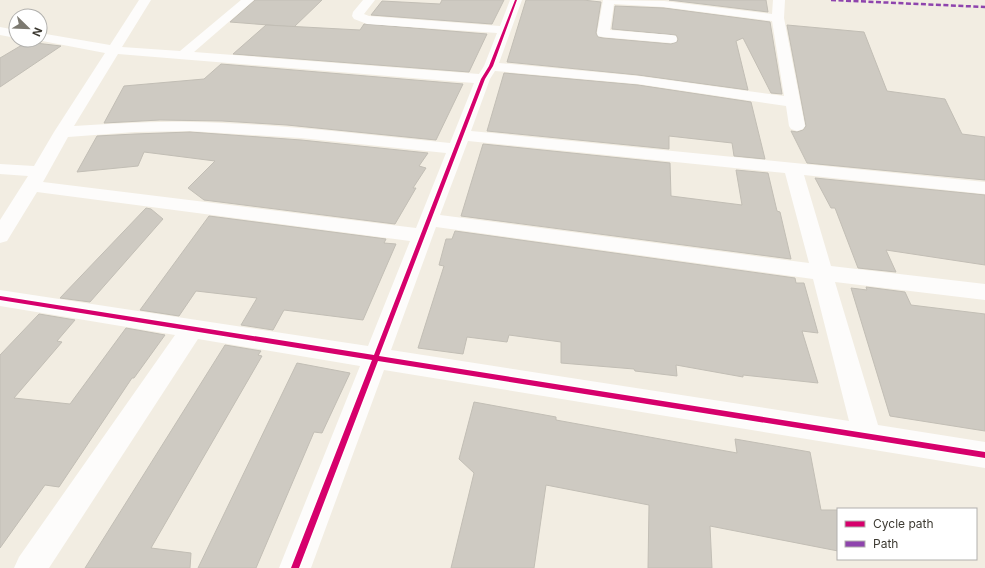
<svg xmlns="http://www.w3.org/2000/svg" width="985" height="568" font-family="Inter,sans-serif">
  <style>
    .building { fill: #cecac2; stroke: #c2beb5 }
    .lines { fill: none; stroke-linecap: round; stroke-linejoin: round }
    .minor { fill: #fdfcfb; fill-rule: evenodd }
    .quiet { stroke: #8e44ad; stroke-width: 2.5; stroke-dasharray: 5 2.5; stroke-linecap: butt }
    .cycleway-casing { stroke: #fff; stroke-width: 3 }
    .cycleway { fill: #d6006c; fill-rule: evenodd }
  </style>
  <rect width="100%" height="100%" fill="#f2ede2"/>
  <!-- building -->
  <g class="building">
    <polygon points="255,0 322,0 294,27 230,22"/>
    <polygon points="442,0 504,0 492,24 371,15 382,1 440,4"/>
    <polygon points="526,0 583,0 601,2 596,33 598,37 603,38 671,44 677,42 678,39 676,35 612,29 615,6 664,8 770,22 782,94 771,93 743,38 736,41 748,90 638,75 507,62"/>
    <polygon points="669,0 766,0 768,12"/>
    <polygon points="364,24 487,34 469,72 233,54 266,25 360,30"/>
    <polygon points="787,25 864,32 887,91 945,99 962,134 985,137 985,180 807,163 791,131 797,132 803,130 806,126"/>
    <polygon points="27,42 61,46 0,87 0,58"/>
    <polygon points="221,64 463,84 436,140 287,125 222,121 160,120 104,123 124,86 204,79"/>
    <polygon points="504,73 638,85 751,102 765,159 734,156 732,143 669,136 669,149 487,131"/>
    <polygon points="190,132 301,140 428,153 419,166 426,168 413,188 416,188 395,224 204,200 188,188 215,161 144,152 138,166 77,172 97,136 135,134"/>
    <polygon points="483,144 670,163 671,196 742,205 736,170 768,173 777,211 780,212 791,259 461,216"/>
    <polygon points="815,178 985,195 985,265 886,250 896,272 858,268 835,208 831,208"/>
    <polygon points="146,208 151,209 163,219 90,302 60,298"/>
    <polygon points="209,216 386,239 384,243 396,244 363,320 284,310 273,330 241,325 257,298 196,291 179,316 140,310"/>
    <polygon points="455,231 795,278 796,283 804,283 818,333 802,331 818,383 743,375 743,377 676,365 677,376 635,371 634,369 561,363 561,342 509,335 507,342 467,337 463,354 418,348 444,266 439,265 446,239 452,239"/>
    <polygon points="866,287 905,292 911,305 985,314 985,431 890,416 851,288 867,290"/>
    <polygon points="39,314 75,320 57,341 62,342 14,398 70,404 126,328 165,335 134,378 132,378 59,487 45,485 0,548 0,355"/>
    <polygon points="225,345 261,351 258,355 262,356 151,548 191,553 190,568 85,568"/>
    <polygon points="297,363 350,373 322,433 314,432 256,568 198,568"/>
    <polygon points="474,402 556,417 556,420 737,453 735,439 810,452 821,510 838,510 838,551 710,526 712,568 648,568 649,505 546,485 534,568 451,568 474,473 459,459"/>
  </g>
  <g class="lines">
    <!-- minor -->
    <g class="minor">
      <path d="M139 0H151L122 47 180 51 241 0H254L194 52 479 74 484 66 497 33 367 24 354 19 352 16 353 12 363 0H375L364 14 369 16 500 26 510 0H522L499 63 638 76 784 96 772 21 664 7 614 4 610 30 671 35 676 36 677 39 676 42 671 43 603 37 598 36 597 33 603 0 664 1 772 14 773 0H785L784 18 805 126 803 129 797 131 791 129 789 126 786 106 638 84 495 71 490 79 471 131 985 182V194L804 175 831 266 985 284V300L835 282 878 425 985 442V468L384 370 311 568H279L360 366 198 339 49 568H14L19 557 175 335 0 306V290L368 346 410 241 37 192 7 241 0 243V220L28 176 0 174V164L34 166 54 132 105 53 37 40H40V33L110 45ZM118 54 474 83 450 143C363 135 276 123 189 122 151 121 112 124 74 126ZM190 131 301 138 446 153 416 228 43 182 68 137 135 132ZM468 141 785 173 809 263 440 215ZM436 227 813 279 849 421 391 350Z"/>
      <polygon points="0,27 16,30 16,38 0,35"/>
    </g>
    <!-- quiet -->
    <polyline class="quiet" points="831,0 985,7"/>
    <!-- cycleway casing -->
    <g class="cycleway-casing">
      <polygon id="cycleway" points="515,0 517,0 493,66 485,79 379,356 985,452 985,458 378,361 299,568 291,568 372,360 0,300 0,296 374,355 481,79 489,66"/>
    </g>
    <!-- cycleway -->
    <use href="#cycleway" class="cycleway"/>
  </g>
  <!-- legend -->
  <rect x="837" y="508" width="140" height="52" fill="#ffffff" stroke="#b1b0ad"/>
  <rect x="845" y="521" width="20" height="6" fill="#d6006c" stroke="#b1b0ad"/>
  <text x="873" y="528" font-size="12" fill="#3d3a32">Cycle path</text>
  <rect x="845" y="541" width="20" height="6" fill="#8e44ad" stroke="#b1b0ad"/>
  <text x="873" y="548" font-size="12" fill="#3d3a32">Path</text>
  <!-- north arrow -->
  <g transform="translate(28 28) rotate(113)"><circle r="19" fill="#ffffff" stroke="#b1b0ad"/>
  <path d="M0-3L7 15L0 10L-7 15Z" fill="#7c7970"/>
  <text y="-6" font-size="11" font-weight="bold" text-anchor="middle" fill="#3d3a32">N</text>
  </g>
</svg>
